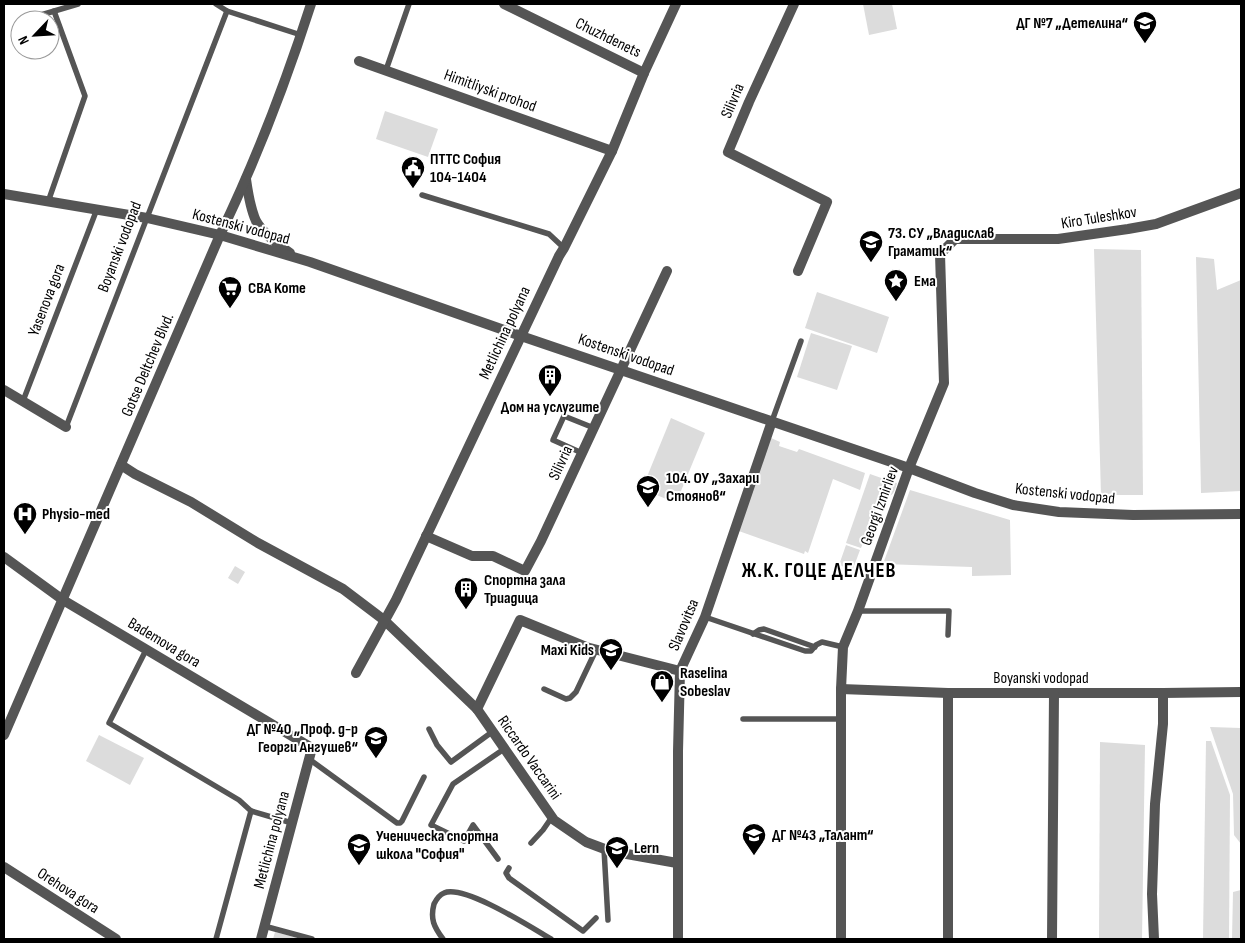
<svg xmlns="http://www.w3.org/2000/svg" width="1245" height="943" font-family="'Sofia Sans Condensed',sans-serif">
  <style>
    .green { fill: #dcdcdc }
    .lines { fill: none; stroke-linecap: round; stroke-linejoin: round }
    .service { stroke: #555; stroke-width: 5.5 }
    .minor { stroke: #555; stroke-width: 10 }
    .tertiary { stroke: #555; stroke-width: 10 }
    .labels { text-anchor: middle; dominant-baseline: central; stroke-width: 4; stroke-linejoin: round; paint-order: stroke }
    .poi-label { font-size: 16px; font-weight: bold; fill: #000; stroke: #fff; text-anchor: start }
    .street-label { font-size: 16px; fill: #000; stroke: #fff }
    .district-label { font-size: 21px; font-weight: bold; letter-spacing: 1px; fill: #000; stroke: #fff }
  </style>
  <rect width="100%" height="100%" fill="#fff"/>
  <!-- green -->
  <g class="green">
    <polygon points="863,4 892,4 897,29 869,35"/>
    <polygon points="385,111 438,129 428,157 376,139"/>
    <polygon points="1094,249 1141,250 1143,495 1101,495"/>
    <polygon points="1196,257 1214,259 1217,290 1241,280 1241,491 1201,493"/>
    <polygon points="817,292 889,317 877,353 805,328"/>
    <polygon points="811,333 852,346 837,390 797,377"/>
    <polygon points="671,418 705,433 676,503 642,489"/>
    <polygon points="771,438 780,442 779,446 797,452 799,449 865,473 860,490 833,479 808,553 805,551 804,554 736,530"/>
    <polygon points="870,474 887,480 861,548 846,543"/>
    <path d="M889 481 897 483C895 490 893 499 884 495Z"/>
    <polygon points="910,490 1010,520 1011,575 972,576 972,567 883,564"/>
    <polygon points="846,545 860,550 850,577 842,574 844,567 839,565"/>
    <polygon points="235,566 245,572 238,584 228,578"/>
    <polygon points="1210,727 1241,728 1241,844 1234,835 1233,794"/>
    <polygon points="99,735 144,758 130,785 86,761"/>
    <polygon points="1206,741 1211,741 1230,795 1229,939 1203,939"/>
    <polygon points="1100,742 1145,745 1142,939 1099,939"/>
    <polygon points="1241,890 1241,939 1232,939 1233,892"/>
    <polygon points="275,932 302,939 273,939"/>
  </g>
  <g class="lines">
    <!-- service -->
    <g class="service">
      <polyline points="216,4 227,11 301,35"/>
      <polyline points="24,20 78,4"/>
      <polyline points="386,70 409,4"/>
      <polyline points="422,195 549,234 564,248"/>
      <polyline points="48,202 85,96 54,11"/>
      <polyline points="23,401 97,209"/>
      <polyline points="772,421 801,341"/>
      <polyline points="66,427 227,11"/>
      <polyline points="582,453 553,440 564,416 594,428"/>
      <polyline points="858,611 949,611 948,635"/>
      <polyline points="705,617 805,651 811,651 816,645 822,642 843,647"/>
      <polyline points="753,634 759,630 764,629 815,647"/>
      <polyline points="146,650 109,723 239,800 251,811 292,823"/>
      <polyline points="544,689 566,699 570,698 576,692 596,650"/>
      <polyline points="743,719 841,719"/>
      <polyline points="429,729 437,745 451,762 492,732"/>
      <polyline points="309,759 397,823 400,823 402,821 424,777"/>
      <polyline points="531,843 543,830 552,817"/>
      <polyline points="604,849 608,920"/>
      <polyline points="498,859 473,825 464,841 431,825 453,784 504,749"/>
      <polyline points="509,868 506,873 509,878 583,931 596,918"/>
      <polyline points="264,926 312,939"/>
      <polyline points="216,939 251,811"/>
      <path d="M443 939C434 927 430 919 434 904 436 900 439 895 444 893 464 884 532 928 551 939"/>
    </g>
    <!-- minor -->
    <g class="minor">
      <polyline points="504,4 644,73"/>
      <polyline points="794,4 749,102 728,152 827,202 798,271"/>
      <polyline points="359,61 612,151"/>
      <polyline points="4,194 147,218 220,235"/>
      <polyline points="4,390 66,427"/>
      <polyline points="121,465 135,474 191,502 258,543 343,589 384,620 477,709 554,820 586,842 610,851 677,863"/>
      <polyline points="426,536 472,556 493,556 525,571 541,541 667,271"/>
      <polyline points="4,557 63,600 312,748 261,939"/>
      <polyline points="356,673 396,600 559,256 564,248 612,151 644,73 676,4"/>
      <polyline points="841,689 948,693 1163,693 1241,692"/>
      <polyline points="477,709 520,620 586,647 680,671"/>
      <polyline points="4,867 116,939"/>
      <polyline points="678,939 678,751 680,671 705,617 772,421"/>
      <polyline points="841,939 841,689 843,647 858,611 909,468 944,383 940,254 955,239 1058,239 1128,229 1156,224 1241,193"/>
      <polyline points="948,939 948,693"/>
      <polyline points="1052,939 1054,693"/>
      <polyline points="1154,939 1152,894 1155,804 1163,724 1163,693"/>
    </g>
    <!-- tertiary -->
    <g class="tertiary">
      <path d="M246 179C248 193 250 208 256 221 262 232 279 246 290 253"/>
      <polyline points="220,235 310,262 521,336 909,468 975,493 1013,505 1059,512 1133,515 1241,514"/>
      <path d="M4 735 220 235C256 160 286 82 311 4"/>
    </g>
  </g>
  <!-- icons -->
  <defs>
    <g id="school-pin" transform="scale(1.25)"><path d="M0 17L-7.5 6A9.5 9.5 0 1 1 7.5 6Z" fill="#000" stroke="#fff"/><path d="M0-5L7-2L0 1L-7-2ZM-4 1L0 2.5L4 1V4Q0 6-4 4Z" fill="#fff"/></g>
    <g id="civic-pin" transform="scale(1.25)"><path d="M0 17L-7.5 6A9.5 9.5 0 1 1 7.5 6Z" fill="#000" stroke="#fff"/><path d="M-.6-6.5H3V-4.5H.6V-3L4-1V1h2V6H-6V1h2V-1L-.6-3ZM-1.2 2.5V6h2.4V2.5Z" fill="#fff"/></g>
    <g id="sight-pin" transform="scale(1.25)"><path d="M0 17L-7.5 6A9.5 9.5 0 1 1 7.5 6Z" fill="#000" stroke="#fff"/><path d="M0-6L1.8-2.2L6-1.7L2.9 1.2L3.7 5.4L0 3.3L-3.7 5.4L-2.9 1.2L-6-1.7L-1.8-2.2Z" fill="#fff"/></g>
    <g id="supermarket-pin" transform="scale(1.25)"><path d="M0 17L-7.5 6A9.5 9.5 0 1 1 7.5 6Z" fill="#000" stroke="#fff"/><path d="M-6-5.5h2.5l.6 2H6L4.5 2H-2.5L-4.4-4H-6ZM-1.5 3.2a1.3 1.3 0 1 0 .1 0ZM3 3.2a1.3 1.3 0 1 0 .1 0Z" fill="#fff"/></g>
    <g id="building-pin" transform="scale(1.25)"><path d="M0 17L-7.5 6A9.5 9.5 0 1 1 7.5 6Z" fill="#000" stroke="#fff"/><path d="M-4-6H4V6H1V3H-1V6H-4ZM-2.5-4.3h1.7v1.8h-1.7ZM.8-4.3h1.7v1.8H.8ZM-2.5-1h1.7V.8h-1.7ZM.8-1h1.7V.8H.8Z" fill="#fff"/></g>
    <g id="hospital-pin" transform="scale(1.25)"><path d="M0 17L-7.5 6A9.5 9.5 0 1 1 7.5 6Z" fill="#000" stroke="#fff"/><path d="M-5-5h3v3.5h4V-5h3V5h-3V1.5h-4V5h-3Z" fill="#fff"/></g>
    <g id="shop-pin" transform="scale(1.25)"><path d="M0 17L-7.5 6A9.5 9.5 0 1 1 7.5 6Z" fill="#000" stroke="#fff"/><path d="M-5-2.5h2.3a2.7 3.5 0 0 1 5.4 0H5L5.5 6h-11ZM-1.5-2.5h3a1.5 2.3 0 0 0-3 0Z" fill="#fff"/></g>
  </defs>
  <g fill-rule="evenodd">
    <use href="#school-pin" x="1145" y="23"/>
    <use href="#civic-pin" x="413" y="168"/>
    <use href="#school-pin" x="871" y="242"/>
    <use href="#sight-pin" x="896" y="281"/>
    <use href="#supermarket-pin" x="230" y="288"/>
    <use href="#building-pin" x="550" y="376"/>
    <use href="#school-pin" x="648" y="487"/>
    <use href="#hospital-pin" x="25" y="514"/>
    <use href="#building-pin" x="466" y="589"/>
    <use href="#school-pin" x="611" y="650"/>
    <use href="#shop-pin" x="662" y="682"/>
    <use href="#school-pin" x="376" y="738"/>
    <use href="#school-pin" x="754" y="835"/>
    <use href="#school-pin" x="359" y="845"/>
    <use href="#school-pin" x="617" y="848"/>
  </g>
  <g class="labels">
    <!-- poi labels -->
    <g class="poi-label">
      <text x="1128" y="23" text-anchor="end">ДГ №7 „Детелина“</text>
      <text x="430" y="159">ПТТС София<tspan x="430" dy="18">104-1404</tspan></text>
      <text x="888" y="233">73. СУ „Владислав<tspan x="888" dy="18">Граматик“</tspan></text>
      <text x="914" y="281">Ема</text>
      <text x="248" y="288">CBA Kome</text>
      <text x="550" y="407" text-anchor="middle">Дом на услугите</text>
      <text x="666" y="478">104. ОУ „Захари<tspan x="666" dy="18">Стоянов“</tspan></text>
      <text x="42" y="514">Physio-med</text>
      <text x="484" y="580">Спортна зала<tspan x="484" dy="18">Триадица</tspan></text>
      <text x="594" y="650" text-anchor="end">Maxi Kids</text>
      <text x="680" y="673">Raselina<tspan x="680" dy="18">Sobeslav</tspan></text>
      <text x="358" y="729" text-anchor="end">ДГ №40 „Проф. д-р<tspan x="358" dy="18">Георги Ангушев“</tspan></text>
      <text x="772" y="835">ДГ №43 „Талант“</text>
      <text x="376" y="836">Ученическа спортна<tspan x="376" dy="18">школа "София"</tspan></text>
      <text x="634" y="848">Lern</text>
    </g>
    <!-- street labels -->
    <g class="street-label">
      <text transform="translate(608 38) rotate(26)">Chuzhdenets</text>
      <text transform="translate(490 91) rotate(20)">Himitliyski prohod</text>
      <text transform="translate(733 101) rotate(-67)">Silivria</text>
      <text transform="translate(1099 218) rotate(-9)">Kiro Tuleshkov</text>
      <text transform="translate(241 227) rotate(15)">Kostenski vodopad</text>
      <text transform="translate(120 247) rotate(-69)">Boyanski vodopad</text>
      <text transform="translate(47 300) rotate(-69)">Yasenova gora</text>
      <text transform="translate(505 333) rotate(-65)">Metlichina polyana</text>
      <text transform="translate(626 355) rotate(19)">Kostenski vodopad</text>
      <text transform="translate(148 365) rotate(-67)">Gotse Deltchev Blvd.</text>
      <text transform="translate(561 463) rotate(-65)">Silivria</text>
      <text transform="translate(1065 494) rotate(6)">Kostenski vodopad</text>
      <text transform="translate(880 506) rotate(-70)">Georgi Izmirliev</text>
      <text transform="translate(684 625) rotate(-67)">Slavovitsa</text>
      <text transform="translate(164 643) rotate(31)">Bademova gora</text>
      <text x="1041" y="678">Boyanski vodopad</text>
      <text transform="translate(529 758) rotate(55)">Riccardo Vaccarini</text>
      <text transform="translate(272 840) rotate(-75)">Metlichina polyana</text>
      <text transform="translate(68 891) rotate(33)">Orehova gora</text>
    </g>
    <!-- district labels -->
    <g class="district-label">
      <text x="819" y="570">Ж.К. ГОЦЕ ДЕЛЧЕВ</text>
    </g>
  </g>
  <!-- border -->
  <rect width="1245" height="943" fill="none" stroke="#000000" stroke-width="10"/>
  <!-- north arrow -->
  <g transform="translate(35 35) rotate(245)"><circle r="24" fill="#ffffff" stroke="#999999"/>
  <path d="M0-4L9 19L0 12L-9 19Z" fill="#000000"/>
  <text y="-8" font-size="14" font-weight="bold" text-anchor="middle" fill="#000000">N</text>
  </g>
</svg>
